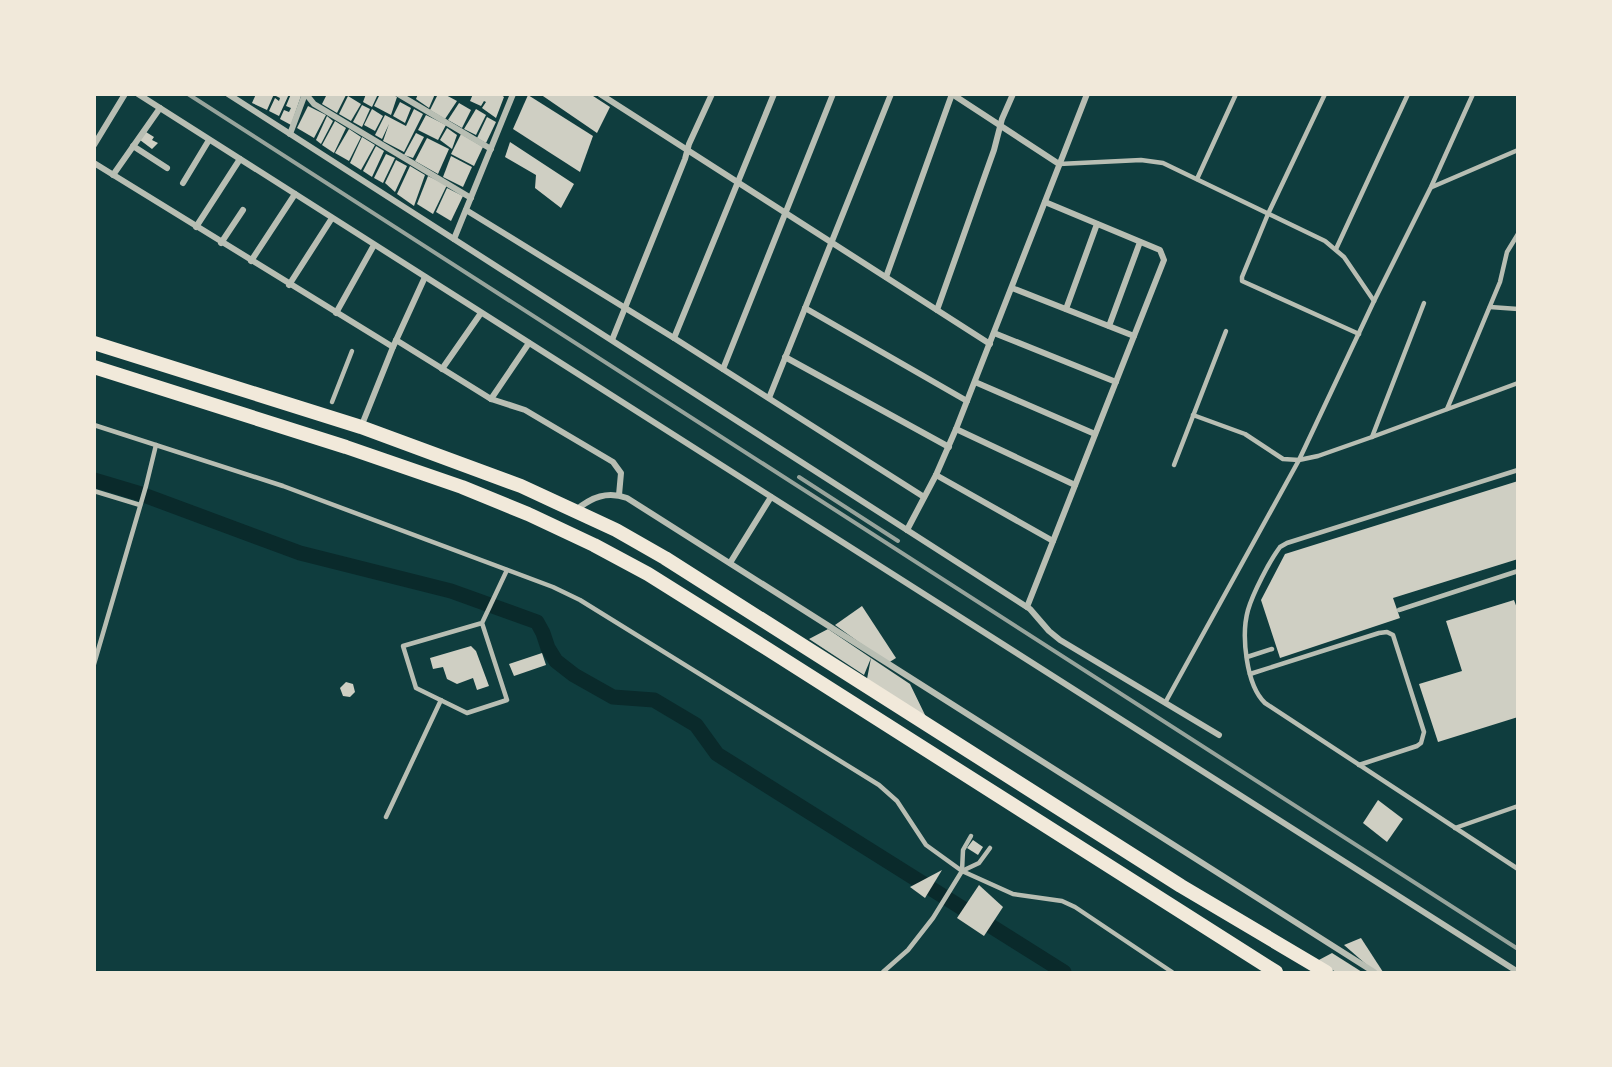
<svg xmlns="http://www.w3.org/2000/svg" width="1612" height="1067" font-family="Jost,sans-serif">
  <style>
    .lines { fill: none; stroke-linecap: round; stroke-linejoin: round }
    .canal { stroke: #0a2a2b; stroke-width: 15 }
    .building { fill: #cfcfc3 }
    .service { stroke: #b8beb3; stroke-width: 4.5 }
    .minor { stroke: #b8beb3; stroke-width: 6 }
    .trunk { stroke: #f1e9da; stroke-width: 14 }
    .rail { stroke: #97a49c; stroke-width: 4 }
  </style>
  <rect width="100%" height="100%" fill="#0f3d3e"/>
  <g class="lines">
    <!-- canal -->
    <polyline class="canal" points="94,480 141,494 300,553 451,591 537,622 543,633 548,648 556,661 574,675 613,697 654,700 696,725 717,754 1064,972"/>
  </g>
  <!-- building -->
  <g class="building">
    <polygon points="256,94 274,94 267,110 252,103"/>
    <polygon points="277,94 289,94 279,116 269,111 275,98 279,101 280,98 276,96"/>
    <polygon points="291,94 301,96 291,125 280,119 284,110 289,112 291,108 286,106"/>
    <polygon points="327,94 346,95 337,113 322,104"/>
    <polygon points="366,94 378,94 372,107 363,102"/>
    <polygon points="380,94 392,94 397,97 391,115 374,106"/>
    <polygon points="418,94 435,94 429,108 416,99"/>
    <polygon points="438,94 444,94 457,101 445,119 430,110"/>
    <polygon points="473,94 500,94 504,97 496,118 482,108 486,102 484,101 481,106 470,101"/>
    <polygon points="540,94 590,94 610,107 597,133"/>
    <polygon points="528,95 593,136 580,172 513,129"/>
    <polygon points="348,96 361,104 351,121 339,114"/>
    <polygon points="400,102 411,108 405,123 393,116"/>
    <polygon points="459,103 471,110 462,128 448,120"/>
    <polygon points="362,105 370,109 362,127 353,122"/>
    <polygon points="308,106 326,115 314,138 297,128"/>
    <polygon points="372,109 383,116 375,131 364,125"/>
    <polygon points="414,109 423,114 404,152 383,141 389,124 382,139 375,135 385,115 406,126"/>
    <polygon points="476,109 486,115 476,135 464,129"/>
    <polygon points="426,115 446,125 438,140 418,130"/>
    <polygon points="327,116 333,121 321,144 316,140"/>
    <polygon points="487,117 496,122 486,143 477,138"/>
    <polygon points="335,121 346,128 334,153 322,145"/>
    <polygon points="447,128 457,135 452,149 440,140"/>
    <polygon points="349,129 361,137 349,161 335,153"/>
    <polygon points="146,132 154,137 152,140 158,143 152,149 140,140"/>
    <polygon points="416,133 424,137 413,158 404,155"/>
    <polygon points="461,134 483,147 474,166 451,154"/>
    <polygon points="362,137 375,145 361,170 350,163"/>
    <polygon points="427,138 449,149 438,174 415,161"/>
    <polygon points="510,142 574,184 561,208 535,188 536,175 505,157"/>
    <polygon points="376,146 384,151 372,177 363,171"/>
    <polygon points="386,154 395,158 383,183 374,178"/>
    <polygon points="451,156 472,167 463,187 443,177"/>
    <polygon points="396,160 407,166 395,192 385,183"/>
    <polygon points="410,166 425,175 414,206 397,194"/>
    <polygon points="428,176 447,185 433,214 417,204"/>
    <polygon points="447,188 463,196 451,221 436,212"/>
    <polygon points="1518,481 1518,559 1393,598 1400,618 1280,658 1261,600 1285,554"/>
    <polygon points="1514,600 1518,611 1518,717 1438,742 1419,684 1462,671 1446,621"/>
    <polygon points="862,606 896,658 888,663 835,625"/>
    <polygon points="828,629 871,658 910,684 926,717 867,679 871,658 864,675 809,639"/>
    <polygon points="471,646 476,651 489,686 477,690 473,678 457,684 447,679 443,667 433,669 430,658"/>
    <polygon points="542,653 546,665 514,676 509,664"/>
    <polygon points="346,682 353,684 355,692 350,697 343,696 340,688"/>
    <polygon points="1378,800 1403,819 1387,842 1363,823"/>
    <polygon points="973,840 983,847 978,855 967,848"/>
    <polygon points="942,870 925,898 910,887"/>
    <polygon points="979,885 1003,907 984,936 957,918"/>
    <polygon points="1361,938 1383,972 1375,972 1344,945"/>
    <polygon points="1332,953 1362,972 1336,972 1317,961"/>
  </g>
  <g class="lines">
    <!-- service -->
    <g class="service">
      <polyline points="1325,94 1268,214 1242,277 1242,281 1359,334"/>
      <polyline points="1059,164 1141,160 1163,163 1325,241 1344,257 1374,301"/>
      <polyline points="1197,179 1236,94"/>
      <polyline points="1432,187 1518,150"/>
      <polyline points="1336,249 1408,94"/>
      <polyline points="1490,307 1518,309"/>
      <polyline points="332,402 352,351"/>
      <polyline points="1447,409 1500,282 1507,252 1518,234"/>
      <polyline points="1193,415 1245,434 1283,459 1299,460 1318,456 1372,437 1518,383"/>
      <polyline points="94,425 283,486 553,587 580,600 879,785 897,801 926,845 962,871 1013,894 1062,901 1075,907 1172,972"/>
      <polyline points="1372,437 1424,303"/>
      <polyline points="1174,465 1226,331"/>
      <path d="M1518 470 1287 543 1280 547C1269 562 1253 593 1248 610 1241 635 1246 685 1265 703L1518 869"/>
      <polyline points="94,491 140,505"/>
      <polyline points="1399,610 1518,571"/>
      <polyline points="482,623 403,646 416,688 467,713 507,700 482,623 507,570"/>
      <polyline points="1247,657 1272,649"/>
      <polyline points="94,664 146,486 156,445"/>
      <polyline points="1250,674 1379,633 1387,632 1393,635 1424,732 1421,743 1417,746 1359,765"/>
      <polyline points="1165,703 1299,460 1374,301 1431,187 1473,94"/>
      <polyline points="386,817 441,700"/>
      <polyline points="1455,828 1518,806"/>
      <polyline points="962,871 979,863 990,848"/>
      <polyline points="883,972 908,950 933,918 962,871 963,850 971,836"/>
    </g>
    <!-- minor -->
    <g class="minor">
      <polyline points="138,94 1518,972"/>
      <polyline points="228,94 1030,609 1049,631 1060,640 1219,735"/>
      <polyline points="306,94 314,104 471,198"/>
      <polyline points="398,94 491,149"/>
      <polyline points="600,94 990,344"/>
      <polyline points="952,94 1059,164"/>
      <polyline points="290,134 305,94"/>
      <polyline points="94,145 125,94"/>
      <polyline points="133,146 167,168"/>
      <polyline points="94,163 393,347"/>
      <polyline points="113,175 160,108"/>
      <polyline points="183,183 209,140"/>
      <polyline points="466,210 674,338 924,497"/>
      <polyline points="196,227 240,159"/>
      <polyline points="454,239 513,94"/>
      <polyline points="221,243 243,210"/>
      <polyline points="251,261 295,194"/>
      <polyline points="886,277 952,94"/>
      <polyline points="289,285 332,218"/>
      <polyline points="1012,288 1134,336"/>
      <polyline points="805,308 967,401"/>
      <polyline points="1066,309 1097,224"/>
      <polyline points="937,310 994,150 1002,119 1013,94"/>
      <polyline points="336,313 374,245"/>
      <polyline points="1109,326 1140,242"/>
      <polyline points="994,333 1116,382"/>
      <polyline points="674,338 774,94"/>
      <polyline points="396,340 491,399 525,410 613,462 621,473 619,495"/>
      <polyline points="612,340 685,159 689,144 712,94"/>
      <polyline points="785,357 949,447"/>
      <polyline points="442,369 481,313"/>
      <polyline points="723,369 833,94"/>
      <polyline points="975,382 1095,434"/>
      <polyline points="769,398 891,94"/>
      <polyline points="491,399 529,343"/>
      <polyline points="361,427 393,347 425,277"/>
      <polyline points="956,429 1075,485"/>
      <polyline points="936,475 1053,541"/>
      <path d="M576 510C592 497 607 491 627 498L1374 972"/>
      <polyline points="907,530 936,475 956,429 1087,94"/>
      <polyline points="730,563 771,497"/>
      <polyline points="1027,607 1164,260 1160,250 1045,202"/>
    </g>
    <!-- trunk -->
    <g class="trunk">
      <polyline points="94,343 361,427 521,486 616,530 665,558 1181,886 1326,972"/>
      <polyline points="94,367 346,447 462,487 528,514 594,545 648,574 758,643 1276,972"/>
    </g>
    <!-- rail -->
    <g class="rail">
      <polyline points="188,94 1518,949"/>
      <polyline points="799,477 898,541"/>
    </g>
  </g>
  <!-- border -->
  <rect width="1612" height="1067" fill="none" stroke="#f1e9da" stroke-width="192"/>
</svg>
